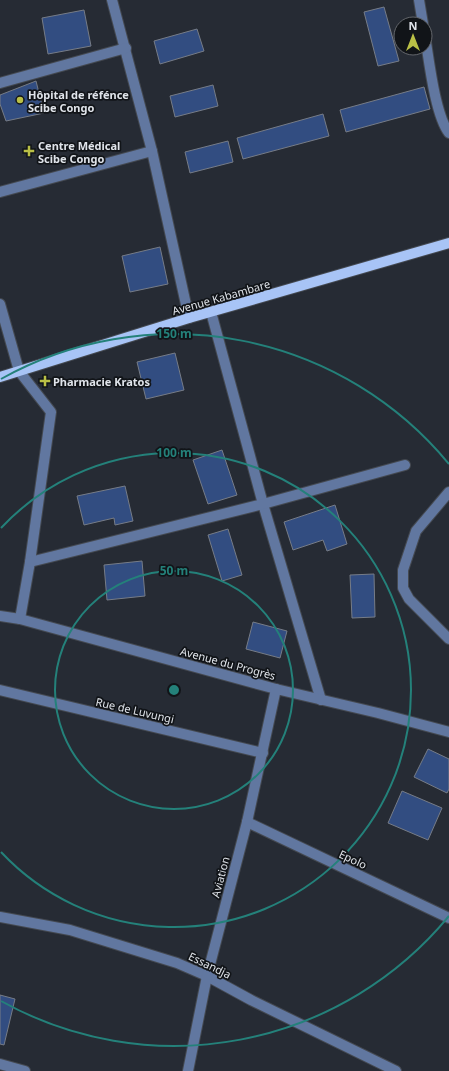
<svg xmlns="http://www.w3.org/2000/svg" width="449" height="1071" font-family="'Noto Sans',sans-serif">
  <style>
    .building { fill: #324d81; stroke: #767c87 }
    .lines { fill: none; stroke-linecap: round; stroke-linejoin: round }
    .minor-casing { stroke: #444951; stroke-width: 12 }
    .major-casing { stroke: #444951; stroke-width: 12 }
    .minor { stroke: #6177a0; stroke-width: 10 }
    .major { stroke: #a8c4f6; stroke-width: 10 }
    .ring { fill: none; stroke: #24817a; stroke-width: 2 }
    .poi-dot { fill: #bac046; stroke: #111418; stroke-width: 1.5 }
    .labels { text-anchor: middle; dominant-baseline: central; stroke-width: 3.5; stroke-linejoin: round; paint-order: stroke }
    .poi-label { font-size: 11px; font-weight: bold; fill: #e0e4ea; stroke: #111418; text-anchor: start }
    .street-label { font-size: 11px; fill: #e0e4ea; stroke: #111418 }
    .centre { fill: #24817a; stroke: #111418; stroke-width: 2 }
    .ring-label { font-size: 12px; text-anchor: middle; font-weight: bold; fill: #24817a; stroke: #111418; stroke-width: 3.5; stroke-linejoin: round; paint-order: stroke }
  </style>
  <rect width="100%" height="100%" fill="#262b34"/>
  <!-- building -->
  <g class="building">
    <polygon points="384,7 399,61 378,66 364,12"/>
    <polygon points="84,10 91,46 48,54 42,18"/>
    <polygon points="197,29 204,51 160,64 154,41"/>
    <polygon points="36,81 44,113 6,121 0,104 0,95"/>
    <polygon points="213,85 218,106 175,117 170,96"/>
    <polygon points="424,87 430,109 346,132 340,110"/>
    <polygon points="323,114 329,136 243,159 237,138"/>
    <polygon points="228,141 233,162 190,173 185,152"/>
    <polygon points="160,247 168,284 130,292 122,256"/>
    <polygon points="175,353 184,390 146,399 137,362"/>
    <polygon points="222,450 237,495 208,504 193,460"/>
    <polygon points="125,486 133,521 115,525 114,518 84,525 77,496"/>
    <polygon points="335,505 347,544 327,551 323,540 293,550 284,522"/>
    <polygon points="228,529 242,575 222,581 208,535"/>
    <polygon points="142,561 145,596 107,600 104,565"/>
    <polygon points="374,574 375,617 352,618 350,575"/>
    <polygon points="253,622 287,631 280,658 246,649"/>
    <polygon points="428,749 449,759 449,789 447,793 414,777"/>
    <polygon points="402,791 442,808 428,840 388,823"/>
    <polygon points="0,995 15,999 4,1045 0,1044"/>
  </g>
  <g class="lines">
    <!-- minor casing -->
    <g class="minor-casing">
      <g id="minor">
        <polyline points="112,0 152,151 189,318"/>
        <polyline points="419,0 423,24"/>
        <path d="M425 36C429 60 435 115 449 133"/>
        <polyline points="0,83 126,48"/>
        <polyline points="0,192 152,151"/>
        <polyline points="0,304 19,371 51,412 30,562 20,619"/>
        <polyline points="211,312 263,504 321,700"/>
        <polyline points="449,492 416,531 403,570 403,588 409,599 449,639"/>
        <polyline points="30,562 263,504 405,465"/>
        <polyline points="0,616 20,619 276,689 378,713 449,732"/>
        <polyline points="0,690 263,753"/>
        <polyline points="247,822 449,918"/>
        <polyline points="0,917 70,930 177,963 207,976 251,1000 396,1071"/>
        <polyline points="0,1064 25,1071"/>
        <polyline points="188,1071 207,976 247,822 276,689"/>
      </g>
    </g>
    <!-- major casing -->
    <g class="major-casing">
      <polyline id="major" points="0,377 189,318 449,243"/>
    </g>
    <!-- minor -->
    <use href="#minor" class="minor"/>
    <!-- major -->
    <use href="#major" class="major"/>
  </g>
  <!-- distance rings -->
  <g class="ring">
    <circle cx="174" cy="690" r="119"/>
    <path d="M1 528A237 237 0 1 1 1 852"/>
    <path d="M449 916A356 356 0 0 1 1 1001M1 379A356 356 0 0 1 449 464"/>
  </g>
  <!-- markers -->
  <g class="poi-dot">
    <circle cx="20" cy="100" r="4"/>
    <path d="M27 145h4v4h4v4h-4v4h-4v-4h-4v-4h4z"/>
    <path d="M43 375h4v4h4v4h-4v4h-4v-4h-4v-4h4z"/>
  </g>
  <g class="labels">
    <!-- poi labels -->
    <g class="poi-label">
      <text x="28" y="94">Hôpital de réfénce<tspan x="28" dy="13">Scibe Congo</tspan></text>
      <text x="38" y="145">Centre Médical<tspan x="38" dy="13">Scibe Congo</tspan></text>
      <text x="53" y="381">Pharmacie Kratos</text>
    </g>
    <!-- street labels -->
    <g class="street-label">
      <text transform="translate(221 297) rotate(-16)">Avenue Kabambare</text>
      <text transform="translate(228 663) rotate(15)">Avenue du Progrès</text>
      <text transform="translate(135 710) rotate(13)">Rue de Luvungi</text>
      <text transform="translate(353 859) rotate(25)">Epolo</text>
      <text transform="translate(220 877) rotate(-75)">Aviation</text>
      <text transform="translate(210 965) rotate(26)">Essandja</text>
    </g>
  </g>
  <circle cx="174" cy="690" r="6" class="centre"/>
  <g class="ring-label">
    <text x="174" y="338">150 m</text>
    <text x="174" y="457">100 m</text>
    <text x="174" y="575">50 m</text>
  </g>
  <!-- north arrow -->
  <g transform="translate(413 36)"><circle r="19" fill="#111418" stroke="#64676c"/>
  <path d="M0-3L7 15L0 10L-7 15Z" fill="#bac046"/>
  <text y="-6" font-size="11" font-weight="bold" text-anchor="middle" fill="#e0e4ea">N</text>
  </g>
</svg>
